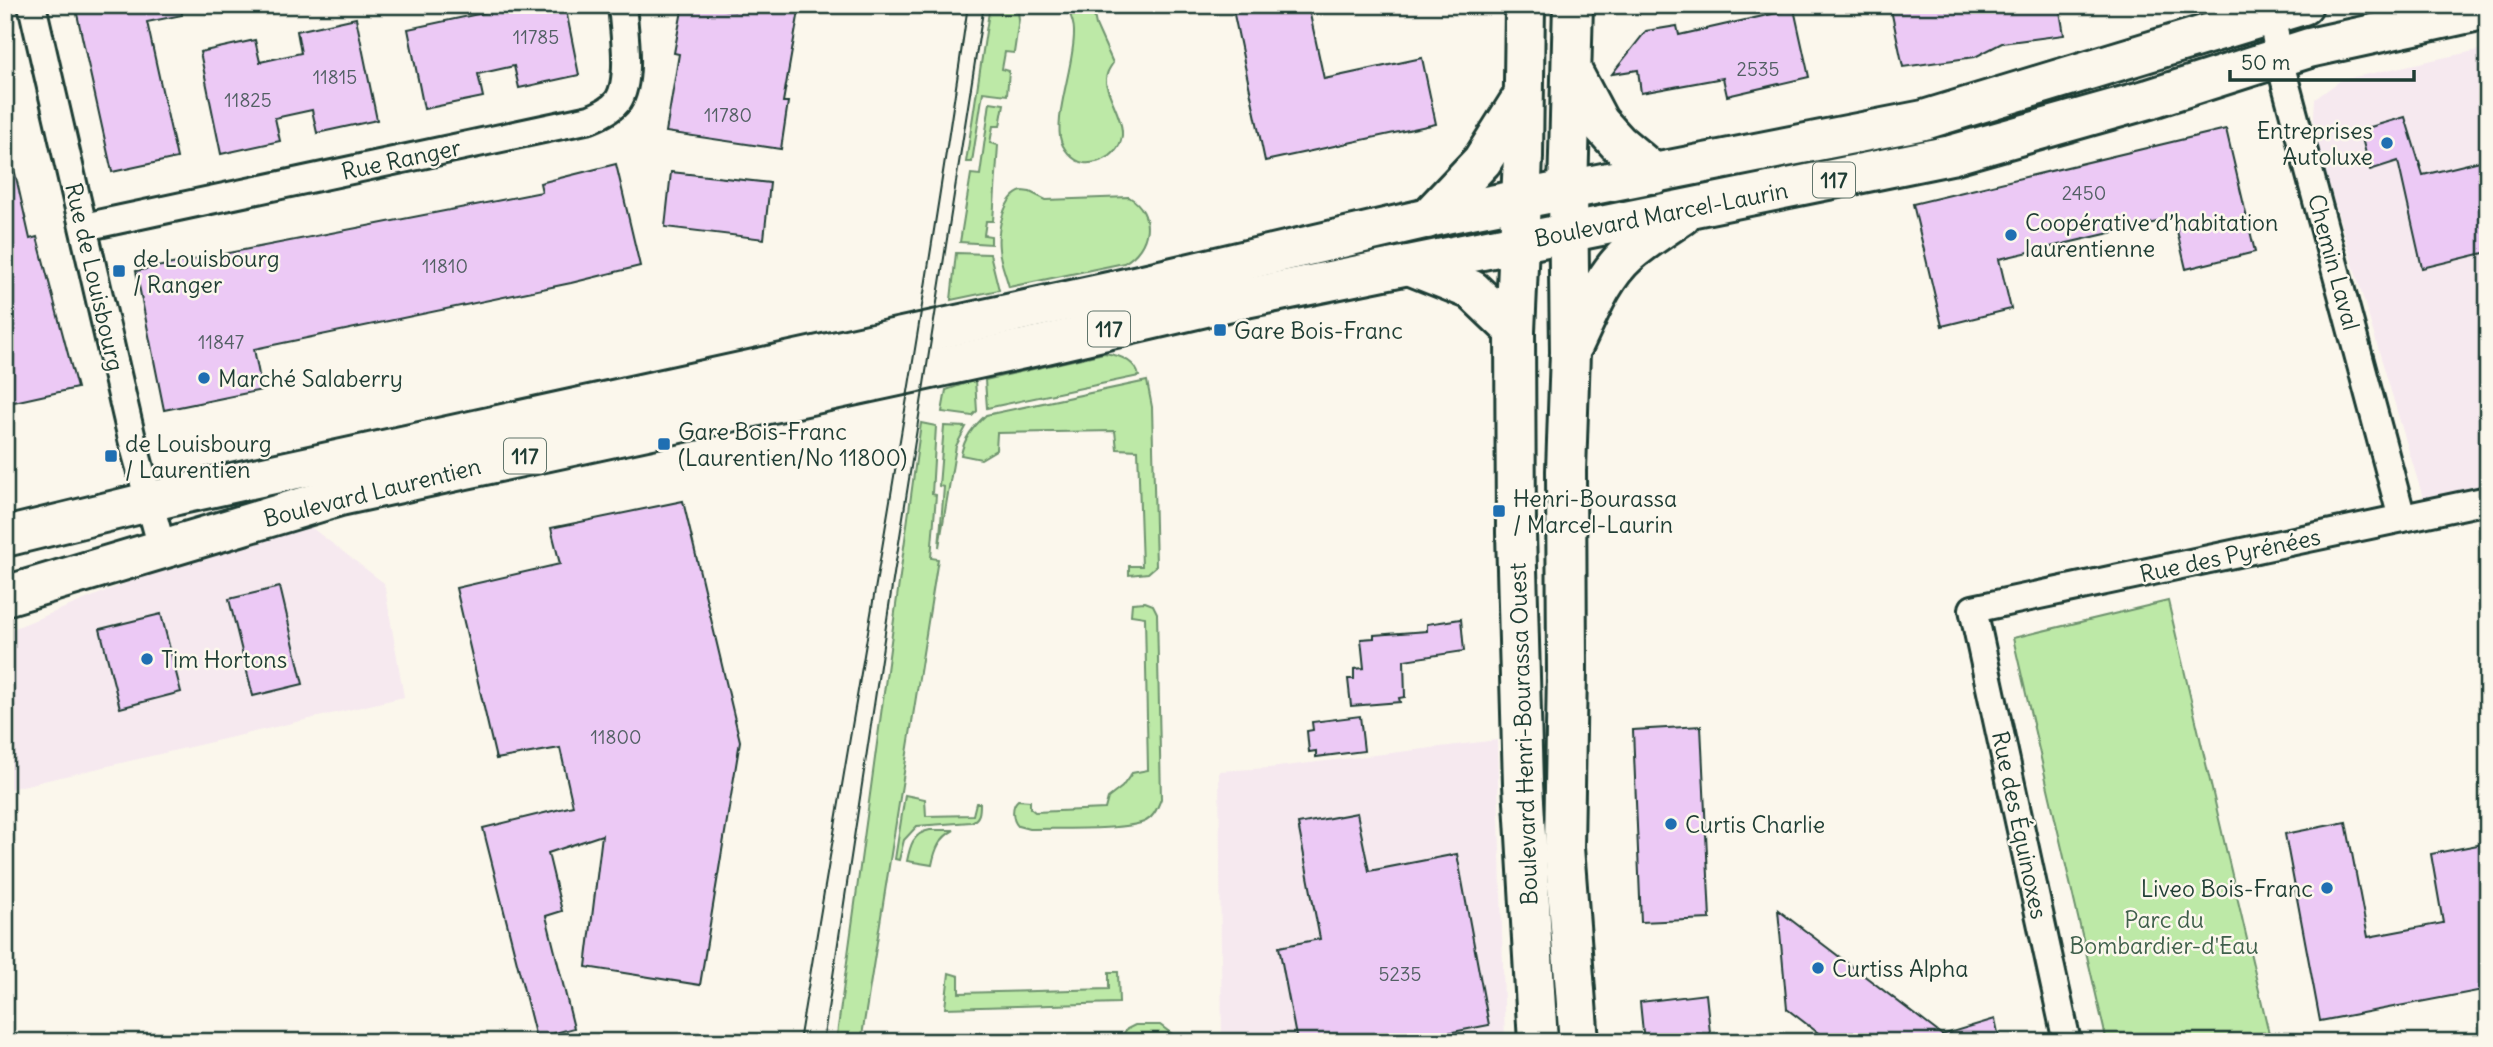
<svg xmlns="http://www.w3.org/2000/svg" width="2493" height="1047" font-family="Delius,sans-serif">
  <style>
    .built { fill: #f6e9ef }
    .green { fill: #bde9a7; stroke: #6e936e; stroke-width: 2 }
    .building { fill: #ecc9f5; stroke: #1f3d34; stroke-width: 2 }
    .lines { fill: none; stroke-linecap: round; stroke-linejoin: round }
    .street-casing { stroke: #1f3d34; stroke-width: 32 }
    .primary-casing { stroke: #1f3d34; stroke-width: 44 }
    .street { stroke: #fbf7ec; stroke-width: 26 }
    .primary { stroke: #fbf7ec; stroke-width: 38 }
    .tram { stroke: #1f3d34; stroke-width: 2 }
    .poi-dot { fill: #1f6fb2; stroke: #fbf7ec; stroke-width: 2.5 }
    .labels { text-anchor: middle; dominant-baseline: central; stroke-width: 5; stroke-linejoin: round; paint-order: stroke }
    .number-label { font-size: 19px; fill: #526064 }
    .shield { fill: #fbf7ec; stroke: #61756b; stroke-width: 2 }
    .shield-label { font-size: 21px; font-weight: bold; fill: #1f3d34 }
    .poi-label { font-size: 23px; fill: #1f3d34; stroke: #fbf7ec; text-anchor: start }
    .street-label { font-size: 23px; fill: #1f3d34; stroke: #fbf7ec }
    .park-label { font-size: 23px; fill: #3f5f4b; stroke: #fbf7ec }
  </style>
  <rect width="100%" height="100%" fill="#fbf7ec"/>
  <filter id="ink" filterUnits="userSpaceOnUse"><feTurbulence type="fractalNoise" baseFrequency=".0143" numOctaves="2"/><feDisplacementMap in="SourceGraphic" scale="14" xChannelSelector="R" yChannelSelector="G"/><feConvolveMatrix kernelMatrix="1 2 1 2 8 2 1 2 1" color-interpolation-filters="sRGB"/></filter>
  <g filter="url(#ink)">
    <!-- built -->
    <g class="built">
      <polygon points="2488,48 2488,485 2423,498 2313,131 2315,99 2341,80"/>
      <polygon points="308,525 384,583 404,697 5,790 5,632 158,570"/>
      <polygon points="1497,740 1505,1042 1222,1042 1219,771 1269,768"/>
    </g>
    <!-- green -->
    <g class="green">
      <polygon points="990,5 1017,5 1019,19 1014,53 1005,52 1002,69 1009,71 1007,95 983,92 972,162 966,162"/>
      <path d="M1066 5H1092L1096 25 1113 63C1109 69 1105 75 1106 83 1111 107 1137 135 1110 156 1103 161 1092 164 1084 163 1072 161 1062 148 1060 137 1056 108 1075 62 1074 31 1074 21 1070 14 1066 5Z"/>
      <polygon points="990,102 1004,104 1000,126 993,126 990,143 998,145 993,221 986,221 984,235 991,236 991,244 960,242 971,174 980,175"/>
      <path d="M1022 191 1030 192 1046 200 1129 197C1156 213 1151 248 1124 263L1009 287C1006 275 1000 262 999 249 997 232 1003 196 1022 191Z"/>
      <polygon points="956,253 990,254 999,290 951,300"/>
      <path d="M1104 353C1119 355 1135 360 1139 376L987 408 985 380Z"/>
      <polygon points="975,380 977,411 972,416 942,412 946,390"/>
      <path d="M1147 381 1152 407 1156 566 1148 573 1129 575V566H1142L1138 450 1117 449 1115 431 997 433 996 450 981 459 961 455C964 438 973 427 986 415Z"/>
      <polygon points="921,423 936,426 932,494 936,495 931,558 938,559 861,1042 836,1042"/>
      <polygon points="944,426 966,427 956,446 939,547 944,487 939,486"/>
      <polygon points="2168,601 2271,1042 2107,1042 2013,638"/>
      <path d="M1145 602 1153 605 1157 613 1161 799C1158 807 1154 817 1146 821 1127 831 1054 828 1029 829L1018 826C1012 820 1011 806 1018 800L1030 801V808L1035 812 1105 809 1108 798 1122 787 1132 773 1148 770 1145 617 1131 615 1132 603Z"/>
      <path d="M905 795 925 799 926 816 973 815 976 803H980C980 811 980 819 971 822L917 826 904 840 899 860 895 859Z"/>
      <path d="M930 830H954C939 838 935 850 932 865L907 861C910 846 913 833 930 830Z"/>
      <polygon points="1109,972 1118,972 1119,1003 945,1008 949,973 959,976 959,993 1109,989"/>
      <polygon points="1135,1025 1160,1025 1172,1034 1158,1042 1117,1042 1127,1029"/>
    </g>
    <!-- building -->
    <g class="building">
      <polygon points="75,5 181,5 182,15 147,22 177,158 112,172"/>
      <polygon points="520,5 565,5 579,75 519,88 514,66 478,74 483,97 424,109 408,29"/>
      <polygon points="683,5 699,5 734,11 734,5 800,5 783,102 788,102 781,149 666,132 679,54 674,53"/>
      <polygon points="1232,5 1308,5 1324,79 1422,58 1436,124 1265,161"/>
      <polygon points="1890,5 2059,5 2064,35 2002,43 1975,57 1903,67"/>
      <polygon points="1794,9 1809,77 1727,96 1723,78 1641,93 1638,70 1612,74 1646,31 1677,26 1679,35"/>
      <polygon points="356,18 377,120 317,133 312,110 275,118 280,141 221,154 200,52 255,40 260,62 301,53 297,31"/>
      <polygon points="2405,117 2423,175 2488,159 2488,252 2422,268 2398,161 2370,170 2360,130"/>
      <polygon points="2226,129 2255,252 2186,269 2174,218 1999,259 2011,309 1942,326 1913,204"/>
      <polygon points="13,164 30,239 37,237 77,388 5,404 5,165"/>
      <polygon points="616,164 640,266 571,283 254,349 262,390 164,410 136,271 542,192 540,183"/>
      <polygon points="671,172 770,183 764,239 665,227"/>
      <polygon points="683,501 740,741 700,985 586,967 602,835 548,853 562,911 546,916 574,1028 536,1038 483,828 573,806 560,748 496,759 456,588 560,564 551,528"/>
      <polygon points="280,587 303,684 253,696 229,599"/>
      <polygon points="161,614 181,692 120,708 100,629"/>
      <polygon points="1461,619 1464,651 1404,660 1405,697 1399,698 1400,702 1351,706 1348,679 1354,679 1354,669 1364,668 1361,639 1374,638 1374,635 1427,631 1427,624"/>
      <polygon points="1360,716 1364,751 1316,757 1316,751 1309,752 1307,731 1313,730 1312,722"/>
      <polygon points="1701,726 1710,919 1641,922 1633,730"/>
      <polygon points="1357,813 1369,871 1457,854 1489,1025 1401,1042 1297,1042 1279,947 1320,939 1298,824"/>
      <polygon points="2346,822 2368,937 2443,923 2431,854 2488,843 2488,989 2320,1021 2285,834"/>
      <polygon points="1778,910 1942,1035 1995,1019 2000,1042 1830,1042 1787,1009"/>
      <polygon points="1706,994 1711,1042 1644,1042 1640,1002"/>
    </g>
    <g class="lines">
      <!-- street casing -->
      <g class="street-casing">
        <g id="street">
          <polyline points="32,5 132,439 162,548"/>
          <polyline points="2269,5 2283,74 2402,518"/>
          <path d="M84 227 590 119C600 115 611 110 618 101 632 80 624 30 622 5"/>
          <polyline points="2067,1042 1973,609 2488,500"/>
        </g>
      </g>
      <!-- primary casing -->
      <g class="primary-casing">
        <g id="primary">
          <polyline points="1525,5 1523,157 1515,331 1516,533 1523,784 1538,1042"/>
          <polyline points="1573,5 1568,191 1570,352 1566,471 1567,670 1564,848 1579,1042"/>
          <polyline points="1572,71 1599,122 1618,143 1655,174"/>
          <polyline points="1427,219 1482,161 1523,96"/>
          <polyline points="1409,265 1472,290 1515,331"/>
          <path d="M1574 344C1589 313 1602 277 1628 254 1644 240 1663 228 1681 216"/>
          <polyline points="5,537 177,495 1113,291 1450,213 1924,120 2303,5"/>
          <polyline points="5,596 340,496 1042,345 1231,301 1951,155 2149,99 2309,48 2488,9"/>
        </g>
      </g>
      <!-- street -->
      <use href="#street" class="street"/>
      <!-- primary -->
      <use href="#primary" class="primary"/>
      <!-- tram -->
      <g class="tram">
        <path d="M799 1042C856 696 918 352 968 5"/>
        <polyline points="823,1042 891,593 984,5"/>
      </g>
    </g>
  </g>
  <!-- markers -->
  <g class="poi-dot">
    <circle cx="2387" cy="143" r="7"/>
    <circle cx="2011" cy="235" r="7"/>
    <rect x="112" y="264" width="14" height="14" rx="3.5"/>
    <rect x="1213" y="323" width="14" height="14" rx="3.5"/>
    <circle cx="204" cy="378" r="7"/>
    <rect x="657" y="437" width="14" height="14" rx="3.5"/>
    <rect x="104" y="449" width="14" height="14" rx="3.5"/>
    <rect x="1492" y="504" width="14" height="14" rx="3.5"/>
    <circle cx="147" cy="659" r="7"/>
    <circle cx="1671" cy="824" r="7"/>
    <circle cx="2327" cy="888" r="7"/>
    <circle cx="1818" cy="968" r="7"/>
  </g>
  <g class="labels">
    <!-- number labels -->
    <g class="number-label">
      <text x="536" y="37">11785</text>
      <text x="1758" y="69">2535</text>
      <text x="335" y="77">11815</text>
      <text x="248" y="100">11825</text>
      <text x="728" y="115">11780</text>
      <text x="2084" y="193">2450</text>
      <text x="445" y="266">11810</text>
      <text x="221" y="342">11847</text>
      <text x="616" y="737">11800</text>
      <text x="1400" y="974">5235</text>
    </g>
    <!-- shield labels -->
    <g class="shield">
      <rect x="1813" y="162.5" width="42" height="35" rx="5"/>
      <rect x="1088" y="311.5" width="42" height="35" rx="5"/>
      <rect x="504" y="438.5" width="42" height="35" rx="5"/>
    </g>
    <g class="shield-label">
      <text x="1834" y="180">117</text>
      <text x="1109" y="329">117</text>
      <text x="525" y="456">117</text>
    </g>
    <!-- poi labels -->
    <g class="poi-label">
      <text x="2373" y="130" text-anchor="end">Entreprises<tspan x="2373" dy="26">Autoluxe</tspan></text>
      <text x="2025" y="222">Coopérative d’habitation<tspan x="2025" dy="26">laurentienne</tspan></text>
      <text x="133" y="258">de Louisbourg<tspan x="133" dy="26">/ Ranger</tspan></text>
      <text x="1234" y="330">Gare Bois-Franc</text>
      <text x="218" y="378">Marché Salaberry</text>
      <text x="678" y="431">Gare Bois-Franc<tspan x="678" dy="26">(Laurentien/No 11800)</tspan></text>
      <text x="125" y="443">de Louisbourg<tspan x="125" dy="26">/ Laurentien</tspan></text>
      <text x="1513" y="498">Henri-Bourassa<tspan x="1513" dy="26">/ Marcel-Laurin</tspan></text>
      <text x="161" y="659">Tim Hortons</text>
      <text x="1685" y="824">Curtis Charlie</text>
      <text x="2313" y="888" text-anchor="end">Liveo Bois-Franc</text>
      <text x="1832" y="968">Curtiss Alpha</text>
    </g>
    <!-- street labels -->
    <g class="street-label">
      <text transform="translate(401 159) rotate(-12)">Rue Ranger</text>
      <text transform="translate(1661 214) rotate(-11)">Boulevard Marcel-Laurin</text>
      <text transform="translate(2334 262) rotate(75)">Chemin Laval</text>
      <text transform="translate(95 277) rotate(77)">Rue de Louisbourg</text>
      <text transform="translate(372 492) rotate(-14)">Boulevard Laurentien</text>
      <text transform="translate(2230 555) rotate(-12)">Rue des Pyrénées</text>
      <text transform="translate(1523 734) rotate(-92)">Boulevard Henri-Bourassa Ouest</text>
      <text transform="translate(2020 825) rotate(78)">Rue des Équinoxes</text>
    </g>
    <!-- park labels -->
    <g class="park-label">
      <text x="2164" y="919">Parc du<tspan x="2164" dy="26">Bombardier-d'Eau</tspan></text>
    </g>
  </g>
  <!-- margin -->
  <rect width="2493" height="1047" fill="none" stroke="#fbf7ec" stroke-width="28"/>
  <rect x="14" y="14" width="2465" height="1019" fill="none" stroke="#1f3d34" stroke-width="2.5" filter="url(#ink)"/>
  <!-- scale -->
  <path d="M2230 70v10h184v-10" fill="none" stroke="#1f3d34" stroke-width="3.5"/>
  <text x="2241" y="70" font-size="21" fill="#1f3d34" stroke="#fbf7ec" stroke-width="5" paint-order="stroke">50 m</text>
</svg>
